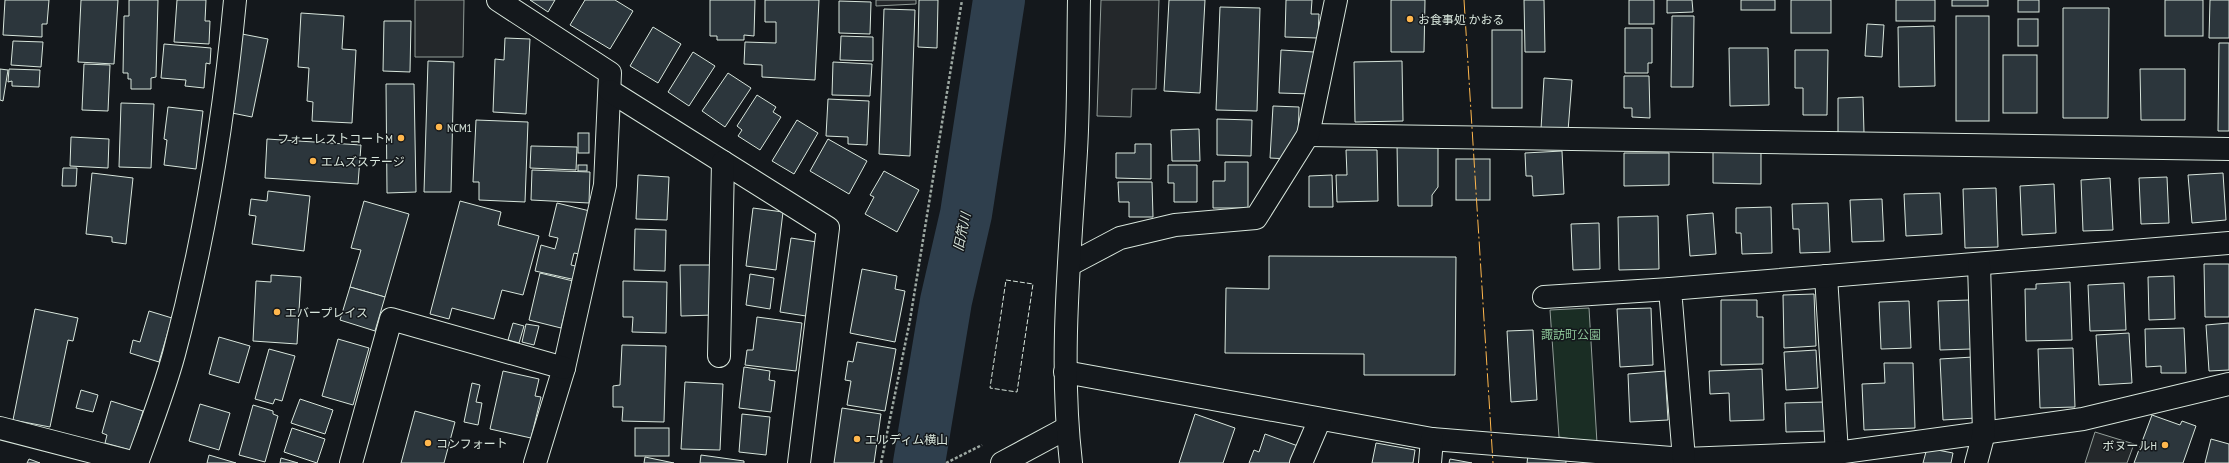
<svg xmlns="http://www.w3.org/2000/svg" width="2229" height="463" font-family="'PT Sans Narrow','Noto Sans JP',sans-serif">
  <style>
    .green { fill: #1a2d24; stroke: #939e99 }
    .parking { fill: #24282b; stroke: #939e99 }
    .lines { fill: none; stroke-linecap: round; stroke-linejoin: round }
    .river { stroke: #2f3f4d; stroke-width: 52 }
    .building { fill: #2c363c; stroke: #d8e6dc }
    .street-casing { stroke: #d8e6dc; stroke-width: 24 }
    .secondary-casing { stroke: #d8e6dc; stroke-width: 24 }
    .path { stroke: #9da8a2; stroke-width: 2.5; stroke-dasharray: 3 2; stroke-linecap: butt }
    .street { stroke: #14181c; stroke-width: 22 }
    .secondary { stroke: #14181c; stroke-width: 22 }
    .fence { stroke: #d8e6dc; stroke-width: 1; stroke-dasharray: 5 2; stroke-linecap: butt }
    .power { stroke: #ffb74d; stroke-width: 1; stroke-dasharray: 14 3 2 3; stroke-linecap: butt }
    .poi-dot { fill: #ffb74d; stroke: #14181c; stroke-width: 1.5 }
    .labels { text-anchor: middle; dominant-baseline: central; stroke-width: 3; stroke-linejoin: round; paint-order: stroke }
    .poi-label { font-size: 12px; fill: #d8e6dc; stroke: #14181c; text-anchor: start }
    .park-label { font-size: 12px; fill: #8ac095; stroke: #14181c }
    .water-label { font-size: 13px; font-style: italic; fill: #d8e6dc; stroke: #14181c }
  </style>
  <rect width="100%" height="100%" fill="#14181c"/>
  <!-- green -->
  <polygon class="green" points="1589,308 1597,443 1559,437 1550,310"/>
  <!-- parking -->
  <g class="parking">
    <polygon points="415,0 464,0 463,57 415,57"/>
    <polygon points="876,0 916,0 916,4 876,6"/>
    <polygon points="1101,0 1159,0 1156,89 1132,89 1131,117 1097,116"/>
    <polygon points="2095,432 2134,444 2127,463 2085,463"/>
  </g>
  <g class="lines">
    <!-- river -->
    <polyline class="river" points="919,463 946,301 966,214 999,0"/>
  </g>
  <!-- building -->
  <g class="building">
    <polygon points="5,0 49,0 47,24 42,24 42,37 3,35"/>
    <polygon points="81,0 118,0 114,64 78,62"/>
    <polygon points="129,0 158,0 156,77 151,78 151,89 131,89 131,79 128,79 128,73 123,73 124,16 129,16"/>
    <polygon points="177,0 206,0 205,21 210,21 209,44 174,42"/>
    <polygon points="530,0 555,0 548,12"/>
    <polygon points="585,0 615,0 633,11 610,49 570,25"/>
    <polygon points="710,0 755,0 754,36 744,35 744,40 717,40 717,36 710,36"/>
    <polygon points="765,0 819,0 815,80 762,77 762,65 744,64 745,42 776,43 776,22 765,22"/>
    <polygon points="919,0 938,0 937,48 918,47"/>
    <polygon points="1169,0 1205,0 1200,93 1164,91"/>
    <polygon points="1286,0 1312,0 1311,14 1319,14 1318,38 1285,37"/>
    <polygon points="1391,0 1425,0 1424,52 1391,52"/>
    <polygon points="1524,0 1544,0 1545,52 1525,52"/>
    <rect x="1629" y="0" width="25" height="24"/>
    <polygon points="1667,0 1692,0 1693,12 1667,13"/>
    <rect x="1741" y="0" width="34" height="10"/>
    <rect x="1791" y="0" width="40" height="33"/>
    <rect x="1896" y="0" width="39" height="21"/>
    <rect x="1952" y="0" width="36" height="6"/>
    <rect x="2018" y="0" width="21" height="12"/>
    <rect x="2165" y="0" width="38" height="36"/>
    <polygon points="2210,0 2229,0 2229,38 2209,38"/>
    <polygon points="839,1 871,2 870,34 839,33"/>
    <polygon points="1220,7 1260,8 1257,111 1216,110"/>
    <polygon points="2063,8 2109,8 2108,118 2063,118"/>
    <polygon points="884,9 915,10 910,156 879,154"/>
    <polygon points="301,13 344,16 342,49 356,50 352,123 312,121 313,102 307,101 309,68 298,67"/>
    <polygon points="1672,16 1694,16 1693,87 1671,87"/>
    <rect x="1956" y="16" width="33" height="105"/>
    <rect x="2018" y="19" width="20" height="27"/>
    <polygon points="384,21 411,21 410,72 383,71"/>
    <polygon points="1867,24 1884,25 1882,57 1865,56"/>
    <polygon points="1934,26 1935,86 1899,87 1898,27"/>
    <polygon points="653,27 681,44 658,83 630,66"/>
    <polygon points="1625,28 1652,28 1652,63 1648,63 1648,73 1625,73"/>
    <rect x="1492" y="30" width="30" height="78"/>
    <polygon points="242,34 268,39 252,117 227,112"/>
    <polygon points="841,36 873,37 873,61 840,60"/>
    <polygon points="505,38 530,39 526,114 493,112 495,59 504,60"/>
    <polygon points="13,41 43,42 41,67 11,65"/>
    <polygon points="2219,43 2229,43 2229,131 2218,131"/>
    <polygon points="164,44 211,48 210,64 206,63 204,88 185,86 186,80 161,78"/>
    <polygon points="1729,48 1768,48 1769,105 1730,106"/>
    <polygon points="1281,50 1314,52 1312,94 1279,93"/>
    <polygon points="1795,50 1828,50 1827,115 1803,115 1803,88 1795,88"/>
    <polygon points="693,52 715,66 689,106 668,92"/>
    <rect x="2003" y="55" width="34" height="58"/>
    <polygon points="428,61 454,62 451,192 424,192"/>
    <polygon points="1402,61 1403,121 1355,122 1354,62"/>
    <polygon points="833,62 872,64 870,96 832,95"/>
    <polygon points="84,64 110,65 108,111 82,110"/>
    <polygon points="0,69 8,70 3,101 0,100"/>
    <polygon points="9,69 40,70 39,87 12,86 12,81 8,82"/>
    <polygon points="2140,69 2185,69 2185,120 2141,120"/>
    <polygon points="728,73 751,88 725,127 702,111"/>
    <polygon points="1624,76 1649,76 1650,118 1632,117 1632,108 1624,108"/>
    <polygon points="1544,78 1572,80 1568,131 1541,129"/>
    <polygon points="386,84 414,84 416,192 387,193"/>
    <polygon points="757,95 776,107 773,112 781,117 760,150 738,136 742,130 737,126"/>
    <polygon points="1863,97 1864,133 1838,134 1838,98"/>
    <polygon points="828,99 869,101 867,145 848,144 848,137 826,136"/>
    <polygon points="121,103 154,104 151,168 119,167"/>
    <polygon points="1273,106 1299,107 1298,143 1291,142 1290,159 1270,158"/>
    <polygon points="168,107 203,111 196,169 164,165 167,140 164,139"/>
    <polygon points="1217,119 1252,120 1251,156 1217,155"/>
    <polygon points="476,120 528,122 525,202 479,200 479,182 473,182"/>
    <polygon points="797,120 818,133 794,174 772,161"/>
    <polygon points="1199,129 1200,161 1172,161 1171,130"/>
    <rect x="578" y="133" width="11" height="20"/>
    <polygon points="71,137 109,139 108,168 70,166"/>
    <polygon points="267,139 361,145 358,184 265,178"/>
    <polygon points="828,139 867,161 849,194 810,171"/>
    <polygon points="1438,143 1438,187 1432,195 1432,206 1398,206 1397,144"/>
    <polygon points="1135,144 1151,144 1151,179 1116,178 1116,153 1135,153"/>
    <polygon points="531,146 577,147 576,170 530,168"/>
    <polygon points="1346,150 1377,150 1378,201 1337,202 1336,175 1347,175"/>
    <polygon points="1562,151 1564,194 1533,196 1532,176 1526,176 1525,153"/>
    <polygon points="1713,152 1761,153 1761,184 1713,183"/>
    <polygon points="1624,153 1669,153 1669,185 1624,186"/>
    <rect x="1456" y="159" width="34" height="41"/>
    <polygon points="1225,162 1248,162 1248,208 1213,208 1213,181 1225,181"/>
    <rect x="578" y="165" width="9" height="6"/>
    <polygon points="1168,165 1197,165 1197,202 1174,202 1174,183 1168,183"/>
    <polygon points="63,168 77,168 76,186 62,186"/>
    <polygon points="532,170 590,172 589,203 531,200"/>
    <polygon points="884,171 919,190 897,232 865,214 874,197 870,195"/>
    <polygon points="92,173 133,178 126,244 112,242 112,237 86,234"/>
    <polygon points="2223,173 2226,220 2192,223 2188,175"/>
    <polygon points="638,175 669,177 667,220 636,219"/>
    <polygon points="1332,175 1333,207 1309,207 1309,176"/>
    <polygon points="2167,177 2169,223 2141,224 2139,178"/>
    <polygon points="2110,178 2113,230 2083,231 2081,180"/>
    <polygon points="1118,182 1152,182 1153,217 1129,217 1129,202 1119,202"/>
    <polygon points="2054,184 2056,233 2022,235 2020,186"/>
    <polygon points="1996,188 1998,247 1965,248 1963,189"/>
    <polygon points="268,191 310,196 304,251 252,244 256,216 249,215 251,199 267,201"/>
    <polygon points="1940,193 1942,234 1906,236 1904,194"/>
    <polygon points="1882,199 1884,241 1852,242 1850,200"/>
    <polygon points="364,201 409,214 385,297 350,287 361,250 351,248"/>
    <polygon points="460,201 501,212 498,225 539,236 523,295 502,290 494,319 452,308 449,319 430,314"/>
    <polygon points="557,203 594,212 584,255 574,253 571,265 580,267 576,280 535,271 541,245 555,249 558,238 549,236"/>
    <polygon points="1828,203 1830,252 1800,253 1799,229 1793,229 1792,204"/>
    <polygon points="1771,207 1772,253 1742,254 1741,233 1736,233 1736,208"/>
    <polygon points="753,208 783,212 776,270 746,266"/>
    <polygon points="1713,213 1716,254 1690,256 1687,215"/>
    <polygon points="1658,216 1659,269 1619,270 1618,217"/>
    <polygon points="1599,223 1600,269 1573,270 1571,224"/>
    <polygon points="635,229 666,230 665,271 634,270"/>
    <polygon points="791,238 817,242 806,316 780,312"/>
    <polygon points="1269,256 1456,257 1455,375 1364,375 1364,354 1225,353 1226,288 1269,289"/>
    <polygon points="2204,264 2229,264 2229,317 2205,317"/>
    <polygon points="680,265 712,265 713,315 681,316"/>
    <polygon points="862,269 897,276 895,289 905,291 895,342 850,333"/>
    <polygon points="540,273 573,281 561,328 529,320"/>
    <polygon points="750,274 774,278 770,309 746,305"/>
    <polygon points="271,275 301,277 297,344 253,341 256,281 271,282"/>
    <polygon points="2174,276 2175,319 2149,320 2148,277"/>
    <polygon points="623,281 667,282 666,333 632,332 633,317 623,317"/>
    <polygon points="2070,282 2072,340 2026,341 2025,289 2036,289 2036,284"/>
    <polygon points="2124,283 2126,330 2090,331 2088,285"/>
    <polygon points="350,287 385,297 375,331 340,320"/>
    <polygon points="1814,294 1816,346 1784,348 1783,295"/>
    <polygon points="1721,300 1757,300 1757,317 1763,317 1763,364 1721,365"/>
    <polygon points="1970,300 1971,349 1940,350 1938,301"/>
    <polygon points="1909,301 1911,348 1881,349 1879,302"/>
    <polygon points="1651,308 1653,365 1620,367 1617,309"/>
    <polygon points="35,309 78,318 73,341 68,340 50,427 13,420"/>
    <polygon points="149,311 172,318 159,362 130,353 133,340 140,342"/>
    <polygon points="757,317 802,323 796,371 745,365 747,350 753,350"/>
    <polygon points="513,323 524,326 519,343 508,340"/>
    <polygon points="2229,323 2229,370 2209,371 2206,325"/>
    <polygon points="526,324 539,326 534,345 522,342"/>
    <polygon points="2184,328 2186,373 2161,373 2161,366 2146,367 2145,329"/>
    <polygon points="1533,330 1537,400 1511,402 1507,331"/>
    <polygon points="2129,333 2132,383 2099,385 2096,335"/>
    <polygon points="219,337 250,346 239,383 209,374"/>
    <polygon points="338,339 369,348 353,405 322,396"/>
    <polygon points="857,342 896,349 885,411 847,405 851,381 845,380 848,361 853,362"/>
    <polygon points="622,345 666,346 664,422 622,421 623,407 613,407 613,386 620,385"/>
    <polygon points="2073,348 2075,407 2040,408 2038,349"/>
    <polygon points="269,349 295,356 282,401 275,399 273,404 255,399"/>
    <polygon points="1816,350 1818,388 1786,390 1784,352"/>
    <polygon points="1973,357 1976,418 1943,420 1940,359"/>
    <polygon points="1884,363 1913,363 1915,428 1864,430 1862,384 1885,383"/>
    <polygon points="744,367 770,371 769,380 775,381 771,412 739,408"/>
    <polygon points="1762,369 1764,420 1730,421 1729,393 1710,394 1709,371"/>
    <polygon points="503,371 539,379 535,396 541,397 531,438 490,429"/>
    <polygon points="1665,371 1668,420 1630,422 1628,374"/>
    <polygon points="685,382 723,384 720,450 681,449"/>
    <polygon points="472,383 480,385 476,402 482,403 478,425 464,422"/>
    <polygon points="81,390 98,395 93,412 76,408"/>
    <polygon points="300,399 333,410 325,434 291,423"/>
    <polygon points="111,401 143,411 131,450 105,443 107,435 102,433"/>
    <polygon points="1824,402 1825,431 1786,432 1785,403"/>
    <polygon points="200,404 230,413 219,450 189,441"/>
    <polygon points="253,405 273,411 273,414 278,416 265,462 239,455"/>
    <polygon points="842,408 881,414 874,463 834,463"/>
    <polygon points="415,411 455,422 444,463 401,463"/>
    <polygon points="742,414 770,417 766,455 739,452"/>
    <polygon points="1195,414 1235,428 1223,463 1179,463"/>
    <polygon points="2152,415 2180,425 2182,421 2196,426 2183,463 2134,463"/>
    <polygon points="292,428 325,439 317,463 284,452"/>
    <rect x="635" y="428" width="34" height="28"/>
    <polygon points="1265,434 1298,446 1292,463 1249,463 1254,450 1259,452"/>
    <polygon points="2211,439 2229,444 2229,463 2205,463"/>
    <polygon points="1376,443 1415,450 1413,463 1372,463"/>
    <polygon points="1927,448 1953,453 1951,463 1923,463"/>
    <polygon points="209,455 236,463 207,463"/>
    <polygon points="701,455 744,461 744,463 700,463"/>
    <polygon points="1528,455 1566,460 1566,463 1527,463"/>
    <polygon points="645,457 674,463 644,463"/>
    <polygon points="281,458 298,463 280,463"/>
    <polygon points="29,459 40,463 27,463"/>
    <polygon points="1450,459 1472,463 1449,463"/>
  </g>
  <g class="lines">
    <!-- street casing -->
    <g class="street-casing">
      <g id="street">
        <polyline points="498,0 610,73 605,185 564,368 535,463"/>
        <polyline points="610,91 828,228 799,463"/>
        <polyline points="1308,135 2229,149"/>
        <polyline points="1069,265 1120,238 1175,225 1256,218 1308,135 1336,0"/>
        <polyline points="1826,276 1837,453"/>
        <polyline points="1544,297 1670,289"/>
        <polyline points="719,356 723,162"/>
        <polyline points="1065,372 1432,439 1684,459 1837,453 2083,419 2229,384"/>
        <polyline points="0,428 135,463"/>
        <polyline points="1684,459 1670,289 2229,243"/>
        <path d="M137 463C150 427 164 391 174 354 205 238 224 119 235 0"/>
        <polyline points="351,463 391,319 564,368"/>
        <polyline points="1301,463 1320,419"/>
        <polyline points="1430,463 1432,439"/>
        <polyline points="1976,463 1984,433 1979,264"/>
      </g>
    </g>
    <!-- secondary casing -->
    <g class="secondary-casing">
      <g id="secondary">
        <polyline points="1002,463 1067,428"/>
        <path d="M1071 463C1059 360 1070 255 1076 151 1079 101 1078 50 1079 0"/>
      </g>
    </g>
    <!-- path -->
    <g class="path">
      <polyline points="881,463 910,320 962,0"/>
      <polyline points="946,463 982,445"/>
    </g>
    <!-- street -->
    <use href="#street" class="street"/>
    <!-- secondary -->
    <use href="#secondary" class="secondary"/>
    <!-- fence -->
    <polygon class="fence" points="1006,280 1033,284 1017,392 990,388"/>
    <!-- power -->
    <polyline class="power" points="1464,0 1493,463"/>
  </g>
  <!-- markers -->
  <g class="poi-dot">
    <circle cx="1410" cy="19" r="4"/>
    <circle cx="439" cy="127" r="4"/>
    <circle cx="401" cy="138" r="4"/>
    <circle cx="313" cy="161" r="4"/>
    <circle cx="277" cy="312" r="4"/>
    <circle cx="857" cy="439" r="4"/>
    <circle cx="428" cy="443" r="4"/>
    <circle cx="2165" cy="445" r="4"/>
  </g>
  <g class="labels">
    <!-- poi labels -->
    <g class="poi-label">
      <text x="1418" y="19">お食事処 かおる</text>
      <text x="447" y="127">NCM1</text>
      <text x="393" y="138" text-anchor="end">フォーレストコートM</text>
      <text x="321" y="161">エムズステージ</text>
      <text x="285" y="312">エバープレイス</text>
      <text x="865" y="439">エルディム横山</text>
      <text x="436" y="443">コンフォート</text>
      <text x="2157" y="445" text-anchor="end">ボヌールH</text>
    </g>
    <!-- park labels -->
    <g class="park-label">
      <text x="1571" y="334">諏訪町公園</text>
    </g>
    <!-- water labels -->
    <g class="water-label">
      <text transform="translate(962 232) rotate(-78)">旧笊川</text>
    </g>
  </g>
</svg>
